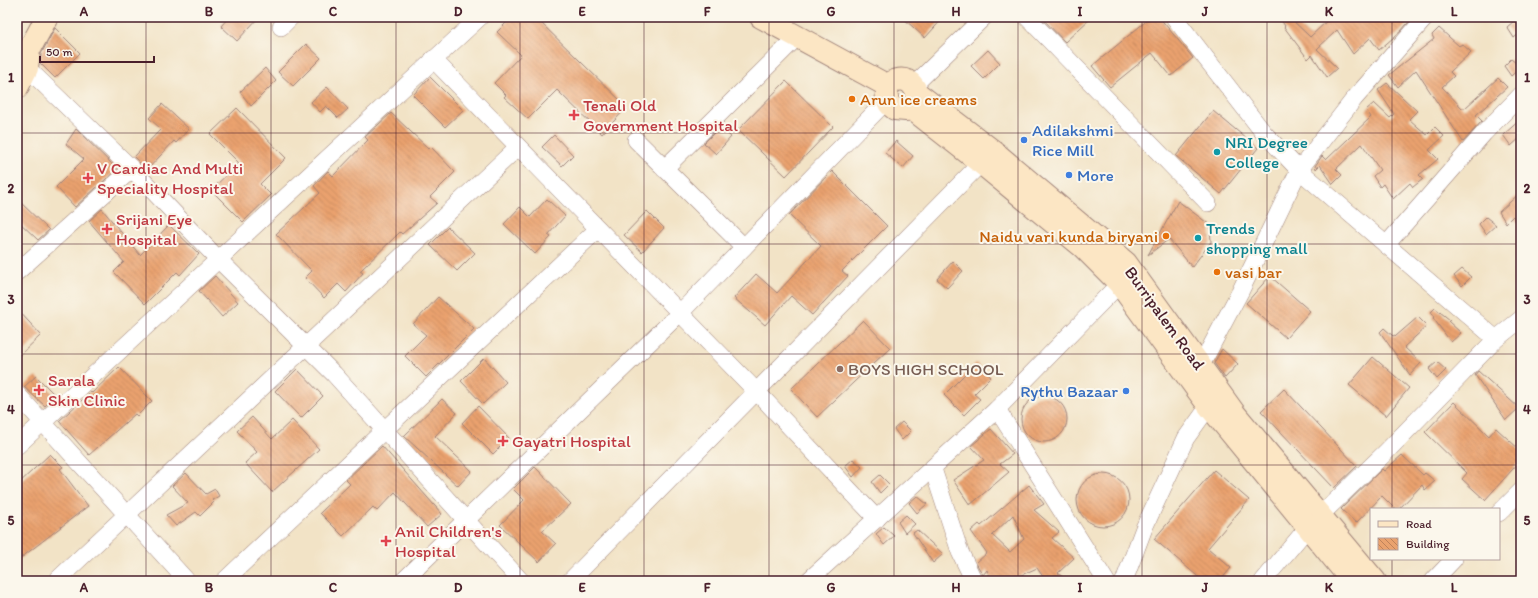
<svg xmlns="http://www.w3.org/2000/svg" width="1538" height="598" font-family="Itim,sans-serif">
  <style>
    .building { fill: url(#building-back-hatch); fill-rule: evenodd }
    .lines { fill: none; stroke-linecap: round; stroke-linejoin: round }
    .minor-casing { stroke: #9e8178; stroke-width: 18 }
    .secondary-casing { stroke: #9e8178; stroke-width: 24 }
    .minor { stroke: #fff; stroke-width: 17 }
    .secondary { stroke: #fce6c4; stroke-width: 22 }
    .grid { fill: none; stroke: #4a1f2b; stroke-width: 1; stroke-opacity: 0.55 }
    .food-dot { fill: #e8710a; stroke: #fbf7ec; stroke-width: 1.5 }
    .health-dot { fill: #e0444e; stroke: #fbf7ec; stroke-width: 1.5 }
    .shop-dot { fill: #3f7fe0; stroke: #fbf7ec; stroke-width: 1.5 }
    .culture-dot { fill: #0f9aa8; stroke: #fbf7ec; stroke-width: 1.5 }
    .education-dot { fill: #8d6e63; stroke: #fbf7ec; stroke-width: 1.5 }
    .labels { text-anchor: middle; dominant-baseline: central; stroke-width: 4; stroke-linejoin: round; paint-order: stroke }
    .food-label { font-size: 17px; fill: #c56008; stroke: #fbf7ec; text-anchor: start }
    .health-label { font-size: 17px; fill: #be3a42; stroke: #fbf7ec; text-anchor: start }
    .shop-label { font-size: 17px; fill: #366cbe; stroke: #fbf7ec; text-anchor: start }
    .culture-label { font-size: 17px; fill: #0d838f; stroke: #fbf7ec; text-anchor: start }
    .street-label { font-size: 17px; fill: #4a1f2b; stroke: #fbf7ec }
    .education-label { font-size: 17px; fill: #785e54; stroke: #fbf7ec; text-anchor: start }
    .neatline { fill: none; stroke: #4a1f2b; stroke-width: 1.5 }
    .grid-label { font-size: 13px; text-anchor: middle; font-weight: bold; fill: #4a1f2b }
  </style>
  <defs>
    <pattern id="building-back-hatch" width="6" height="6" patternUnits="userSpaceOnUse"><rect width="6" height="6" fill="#eaa26e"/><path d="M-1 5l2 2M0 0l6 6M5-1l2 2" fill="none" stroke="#c0835b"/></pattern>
  </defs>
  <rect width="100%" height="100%" fill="#fbf7ec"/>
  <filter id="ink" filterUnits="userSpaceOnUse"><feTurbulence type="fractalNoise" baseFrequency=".025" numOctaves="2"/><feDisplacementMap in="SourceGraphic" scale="8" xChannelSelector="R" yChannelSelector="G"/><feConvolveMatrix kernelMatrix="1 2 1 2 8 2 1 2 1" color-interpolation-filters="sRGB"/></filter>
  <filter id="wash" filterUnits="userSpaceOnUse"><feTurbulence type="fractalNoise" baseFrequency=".012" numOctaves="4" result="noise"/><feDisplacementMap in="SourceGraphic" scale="16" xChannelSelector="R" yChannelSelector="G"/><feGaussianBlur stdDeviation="0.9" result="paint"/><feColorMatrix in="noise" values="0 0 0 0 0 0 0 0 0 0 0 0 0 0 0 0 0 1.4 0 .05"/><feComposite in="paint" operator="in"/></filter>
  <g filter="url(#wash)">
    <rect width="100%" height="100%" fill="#f2e3c6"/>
    <g id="blocks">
      <!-- building -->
      <g class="building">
        <polygon points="229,17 259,17 237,41 221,26"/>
        <polygon points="512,17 535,17 627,107 602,134 557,90 528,119 504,97 506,95 494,83 521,55 497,32"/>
        <polygon points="902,17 944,17 925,38"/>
        <polygon points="1041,17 1092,17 1065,42"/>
        <polygon points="1151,17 1159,17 1193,58 1171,76 1152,53 1110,87 1092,66"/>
        <polygon points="1279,17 1289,17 1310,37 1329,19 1327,17 1413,17 1401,31 1379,50 1370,38 1353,54 1337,30 1317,49 1337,68 1327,77 1312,55 1308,59 1284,27 1285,26"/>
        <polygon points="1514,21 1521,27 1521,32 1514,38 1507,27"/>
        <polygon points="55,28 80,53 55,78 40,63 41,54"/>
        <polygon points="1439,28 1459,46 1462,44 1471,52 1450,72 1454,76 1442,87 1462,108 1465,108 1498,78 1507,87 1476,115 1482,121 1463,142 1416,70 1398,87 1389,75 1434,39 1432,35"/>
        <polygon points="306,44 321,58 293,86 278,72"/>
        <polygon points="988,50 1000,63 984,79 971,66"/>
        <polygon points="1511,59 1521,67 1511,76 1504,66"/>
        <polygon points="265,68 276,81 251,106 240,92"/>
        <polygon points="430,77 463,110 445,127 413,95"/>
        <polygon points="786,81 833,127 786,176 738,130"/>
        <polygon points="1387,83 1417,111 1409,119 1427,135 1435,127 1444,136 1429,150 1438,159 1419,175 1423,179 1413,187 1410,183 1393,199 1383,184 1380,187 1373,176 1380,170 1362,144 1336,169 1342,175 1333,184 1320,165 1316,169 1315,166 1322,156 1326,160 1371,117 1366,110 1374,103 1390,118 1394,114 1378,90"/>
        <polygon points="327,87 348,109 338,118 326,106 320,112 311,102"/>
        <polygon points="162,104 189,129 176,143 174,141 147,170 134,157 161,129 149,118"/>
        <polygon points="237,108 286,158 260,184 271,195 243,222 211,190 239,163 210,134"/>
        <polygon points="1213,111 1258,148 1221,194 1176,156"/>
        <polygon points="391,113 429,149 431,147 455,172 430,197 437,203 402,234 400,232 360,271 363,273 346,292 338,284 324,298 305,278 312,271 276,234 320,193 314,186 324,175 328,171 333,176 368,140 365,137"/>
        <polygon points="1521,119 1521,137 1511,146 1503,135"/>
        <polygon points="720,127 731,137 716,154 704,143"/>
        <polygon points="76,129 117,169 75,207 56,187 84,159 66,144"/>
        <polygon points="554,135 573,155 562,166 542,147"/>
        <polygon points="896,141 913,156 903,168 885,153"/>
        <polygon points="832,171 887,226 842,271 848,276 812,315 791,296 765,325 734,298 756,274 777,293 821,246 789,215"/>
        <polygon points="1521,192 1521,228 1513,216 1506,223 1499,212"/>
        <polygon points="17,199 49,230 38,240 17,220"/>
        <polygon points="547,199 565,216 548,235 551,237 535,254 504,224 520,207 530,217"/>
        <polygon points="1178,201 1210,225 1211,242 1192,267 1169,239 1148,255"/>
        <polygon points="102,209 140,255 169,225 199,254 180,275 177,272 145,304 114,272 124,262 89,221"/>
        <polygon points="647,211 664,228 642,252 624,235"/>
        <polygon points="1486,217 1496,225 1486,234 1479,224"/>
        <polygon points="448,227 475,253 457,271 430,245"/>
        <polygon points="953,261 963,271 947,288 937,279"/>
        <polygon points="1462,269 1471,277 1462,286 1454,276"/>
        <polygon points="215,276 238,302 222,317 199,291"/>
        <polygon points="1270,276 1310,311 1286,338 1246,303"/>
        <polygon points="438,297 474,329 426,377 405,356 426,335 413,324"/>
        <polygon points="1435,308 1450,320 1448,321 1461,333 1451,342 1433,318 1434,317 1431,312"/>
        <polygon points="17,309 41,335 17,358"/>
        <polygon points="1418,317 1427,326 1404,347 1421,363 1410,375 1380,332 1384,328 1393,336 1395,335 1396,336"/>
        <polygon points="863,320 890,348 817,417 791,389"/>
        <polygon points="1222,349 1238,364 1225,378 1214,363"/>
        <polygon points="1373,357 1409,388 1386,416 1349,385"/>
        <polygon points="484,358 506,382 483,404 461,381"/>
        <polygon points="1437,362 1446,370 1437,379 1429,369"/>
        <polygon points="976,363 991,377 974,394 980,399 964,415 944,395"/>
        <polygon points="119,367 152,401 137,416 135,414 89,455 59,421 91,392 92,393"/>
        <polygon points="297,369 323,396 301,418 275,391"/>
        <polygon points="1478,371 1519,408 1506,420 1475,375"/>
        <polygon points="36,376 56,396 45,406 24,387"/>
        <polygon points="1284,389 1357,466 1334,488 1261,411"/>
        <circle cx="1044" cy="419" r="23"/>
        <polygon points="442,399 457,413 435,436 472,471 458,486 404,436"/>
        <polygon points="1454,402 1489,436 1496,428 1521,451 1521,460 1485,500 1462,479 1467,473 1425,432"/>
        <polygon points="478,406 509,438 493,454 462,423"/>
        <polygon points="252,417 272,439 292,420 319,449 272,492 245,463 257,452 237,431"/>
        <polygon points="902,422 911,431 902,440 894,429"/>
        <polygon points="991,429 1013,454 1000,464 1009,472 970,505 953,480 984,460 971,446"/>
        <polygon points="382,446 442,514 427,527 395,492 377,511 373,507 343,536 320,513 350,484 346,480"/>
        <polygon points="50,454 63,467 60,469 88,506 17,561 17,485"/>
        <polygon points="1402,455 1423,475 1425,473 1435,481 1425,490 1422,485 1399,509 1395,509 1382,496 1356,523 1341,509 1382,469 1384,471"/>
        <polygon points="853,459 862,467 853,477 845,466"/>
        <polygon points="535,467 571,504 542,531 556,544 539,562 500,525 524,500 513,489"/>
        <polygon points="1214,470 1249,500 1208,548 1231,568 1220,581 1203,581 1154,539"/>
        <polygon points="186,473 206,494 215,489 219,496 212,500 214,502 200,516 196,512 176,526 166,515 188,503 172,486"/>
        <circle cx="1103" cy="500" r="26"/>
        <polygon points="880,475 889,484 880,493 872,482"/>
        <path d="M1029 485 1044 504 1034 510 1059 532 1052 538 1074 558 1058 573 1067 581H1046L1037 568 1008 581H992L987 570 983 575 976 563 987 553 971 531 979 524 981 526ZM1013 515 1024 539 1010 552 992 535Z"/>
        <polygon points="917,496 927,504 917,513 909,503"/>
        <polygon points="906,515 915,524 905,533 898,522"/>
        <polygon points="884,527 894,536 884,545 876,534"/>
        <polygon points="917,530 943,554 933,563 913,533"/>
      </g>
    </g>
  </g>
  <g filter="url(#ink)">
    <use href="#blocks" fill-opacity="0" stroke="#9e8178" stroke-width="1"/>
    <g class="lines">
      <!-- minor casing -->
      <g class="minor-casing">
        <g id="minor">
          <polyline points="1027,17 1208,203"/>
          <polyline points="1174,17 1263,132 1299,170 1496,339"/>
          <polyline points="281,27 291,17"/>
          <polyline points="433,59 756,391 877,519"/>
          <polyline points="17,61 27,68 132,169 219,260 334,374 521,581"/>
          <polyline points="914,85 984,17"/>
          <polyline points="636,140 744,247"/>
          <polyline points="664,169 797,37"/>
          <polyline points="1386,245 1484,133 1521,95"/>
          <polyline points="17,272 132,169"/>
          <polyline points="1200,367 1240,292 1299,170 1354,99 1426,17"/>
          <polyline points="17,394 187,581"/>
          <polyline points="997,409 1106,581"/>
          <polyline points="17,446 480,17"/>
          <polyline points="933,469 960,552 974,581"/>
          <polyline points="1499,513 1521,491"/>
          <polyline points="56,581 518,147"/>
          <polyline points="224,581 598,229"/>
          <polyline points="403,581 680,313 887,100"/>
          <polyline points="570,581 981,163"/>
          <polyline points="808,581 997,409 1128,275"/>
          <polyline points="1124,581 1144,528 1186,438 1209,406"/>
          <polyline points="1263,581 1308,527 1385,453 1496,339 1521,319"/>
          <polyline points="1433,581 1454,559"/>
        </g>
      </g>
      <!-- secondary casing -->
      <g class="secondary-casing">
        <g id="secondary">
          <polyline points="761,17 888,86"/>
          <polyline points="17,88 27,68 29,50 47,17"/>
          <path d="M917 93 915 104 906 110 895 109C885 103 884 91 892 82 904 76 912 81 917 93L993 151 1126 263 1235 414 1375 581"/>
          <polyline points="911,108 981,163 1083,247 1119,283 1209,406 1352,581"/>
        </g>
      </g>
      <!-- minor -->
      <use href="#minor" class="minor"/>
      <!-- secondary -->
      <use href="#secondary" class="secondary"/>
    </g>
  </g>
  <!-- grid -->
  <path class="grid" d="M146 17V581M271 17V581M396 17V581M520 17V581M644 17V581M769 17V581M894 17V581M1018 17V581M1142 17V581M1267 17V581M1392 17V509M17 133H1521M17 244H1521M17 354H1521M17 465H1521M1392 559V581"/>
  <!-- markers -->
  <g class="food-dot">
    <circle cx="852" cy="99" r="4"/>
    <circle cx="1166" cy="236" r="4"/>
    <circle cx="1217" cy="272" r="4"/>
  </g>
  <g class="health-dot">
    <path d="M572 109h4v4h4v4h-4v4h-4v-4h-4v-4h4z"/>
    <path d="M86 172h4v4h4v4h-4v4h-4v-4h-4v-4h4z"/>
    <path d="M105 223h4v4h4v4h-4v4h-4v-4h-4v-4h4z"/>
    <path d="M37 384h4v4h4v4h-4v4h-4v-4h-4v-4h4z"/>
    <path d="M501 435h4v4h4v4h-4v4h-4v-4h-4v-4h4z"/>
    <path d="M384 535h4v4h4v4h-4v4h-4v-4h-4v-4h4z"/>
  </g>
  <g class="shop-dot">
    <circle cx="1024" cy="140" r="4"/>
    <circle cx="1069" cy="175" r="4"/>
    <circle cx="1126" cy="391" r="4"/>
  </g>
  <g class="culture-dot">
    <circle cx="1217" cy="152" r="4"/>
    <circle cx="1198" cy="238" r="4"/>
  </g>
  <circle class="education-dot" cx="840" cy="369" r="4"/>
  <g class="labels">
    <!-- food labels -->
    <g class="food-label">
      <text x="860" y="99">Arun ice creams</text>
      <text x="1158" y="236" text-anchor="end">Naidu vari kunda biryani</text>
      <text x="1225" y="272">vasi bar</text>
    </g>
    <!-- health labels -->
    <g class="health-label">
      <text x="583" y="105">Tenali Old<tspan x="583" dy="20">Government Hospital</tspan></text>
      <text x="97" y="168">V Cardiac And Multi<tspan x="97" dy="20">Speciality Hospital</tspan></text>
      <text x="116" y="219">Srijani Eye<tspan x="116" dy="20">Hospital</tspan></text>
      <text x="48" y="380">Sarala<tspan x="48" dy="20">Skin Clinic</tspan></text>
      <text x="512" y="441">Gayatri Hospital</text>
      <text x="395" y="531">Anil Children's<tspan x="395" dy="20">Hospital</tspan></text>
    </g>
    <!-- shop labels -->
    <g class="shop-label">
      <text x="1032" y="130">Adilakshmi<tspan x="1032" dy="20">Rice Mill</tspan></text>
      <text x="1077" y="175">More</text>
      <text x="1118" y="391" text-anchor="end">Rythu Bazaar</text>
    </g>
    <!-- culture labels -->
    <g class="culture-label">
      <text x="1225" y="142">NRI Degree<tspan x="1225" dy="20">College</tspan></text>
      <text x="1206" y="228">Trends<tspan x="1206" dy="20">shopping mall</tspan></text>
    </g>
    <!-- street labels -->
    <g class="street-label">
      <text transform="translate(1165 318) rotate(54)">Burripalem Road</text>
    </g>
    <!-- education labels -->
    <g class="education-label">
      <text x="848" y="369">BOYS HIGH SCHOOL</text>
    </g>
  </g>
  <!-- margin -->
  <rect width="1538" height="598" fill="none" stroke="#fbf7ec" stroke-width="44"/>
  <!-- legend -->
  <rect x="1370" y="508" width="130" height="52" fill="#fbf7ec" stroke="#b4a19f"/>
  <rect x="1378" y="521" width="20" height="6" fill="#fce6c4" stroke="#b4a19f"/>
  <text x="1406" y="528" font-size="12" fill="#4a1f2b">Road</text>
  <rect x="1378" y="538" width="20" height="12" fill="url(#building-back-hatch)" stroke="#b4a19f"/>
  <text x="1406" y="548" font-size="12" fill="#4a1f2b">Building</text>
  <!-- scale -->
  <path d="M40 56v6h114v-6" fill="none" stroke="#4a1f2b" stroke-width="2"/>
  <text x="46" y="56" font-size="12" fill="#4a1f2b" stroke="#fbf7ec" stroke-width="3" paint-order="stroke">50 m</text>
  <rect x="22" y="22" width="1494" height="554" class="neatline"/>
  <g class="grid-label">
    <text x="84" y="16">A</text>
    <text x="209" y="16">B</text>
    <text x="333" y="16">C</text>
    <text x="458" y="16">D</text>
    <text x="582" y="16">E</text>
    <text x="707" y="16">F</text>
    <text x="831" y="16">G</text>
    <text x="956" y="16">H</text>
    <text x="1080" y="16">I</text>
    <text x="1205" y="16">J</text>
    <text x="1329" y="16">K</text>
    <text x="1454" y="16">L</text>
    <text x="11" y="82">1</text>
    <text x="1527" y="82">1</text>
    <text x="11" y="193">2</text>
    <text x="1527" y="193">2</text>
    <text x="11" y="304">3</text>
    <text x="1527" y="304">3</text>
    <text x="11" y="414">4</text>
    <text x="1527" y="414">4</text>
    <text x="11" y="525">5</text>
    <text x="1527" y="525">5</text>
    <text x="84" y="592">A</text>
    <text x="209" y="592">B</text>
    <text x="333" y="592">C</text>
    <text x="458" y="592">D</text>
    <text x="582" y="592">E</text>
    <text x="707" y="592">F</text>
    <text x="831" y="592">G</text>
    <text x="956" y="592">H</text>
    <text x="1080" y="592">I</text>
    <text x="1205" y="592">J</text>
    <text x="1329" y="592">K</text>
    <text x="1454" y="592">L</text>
  </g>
</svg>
